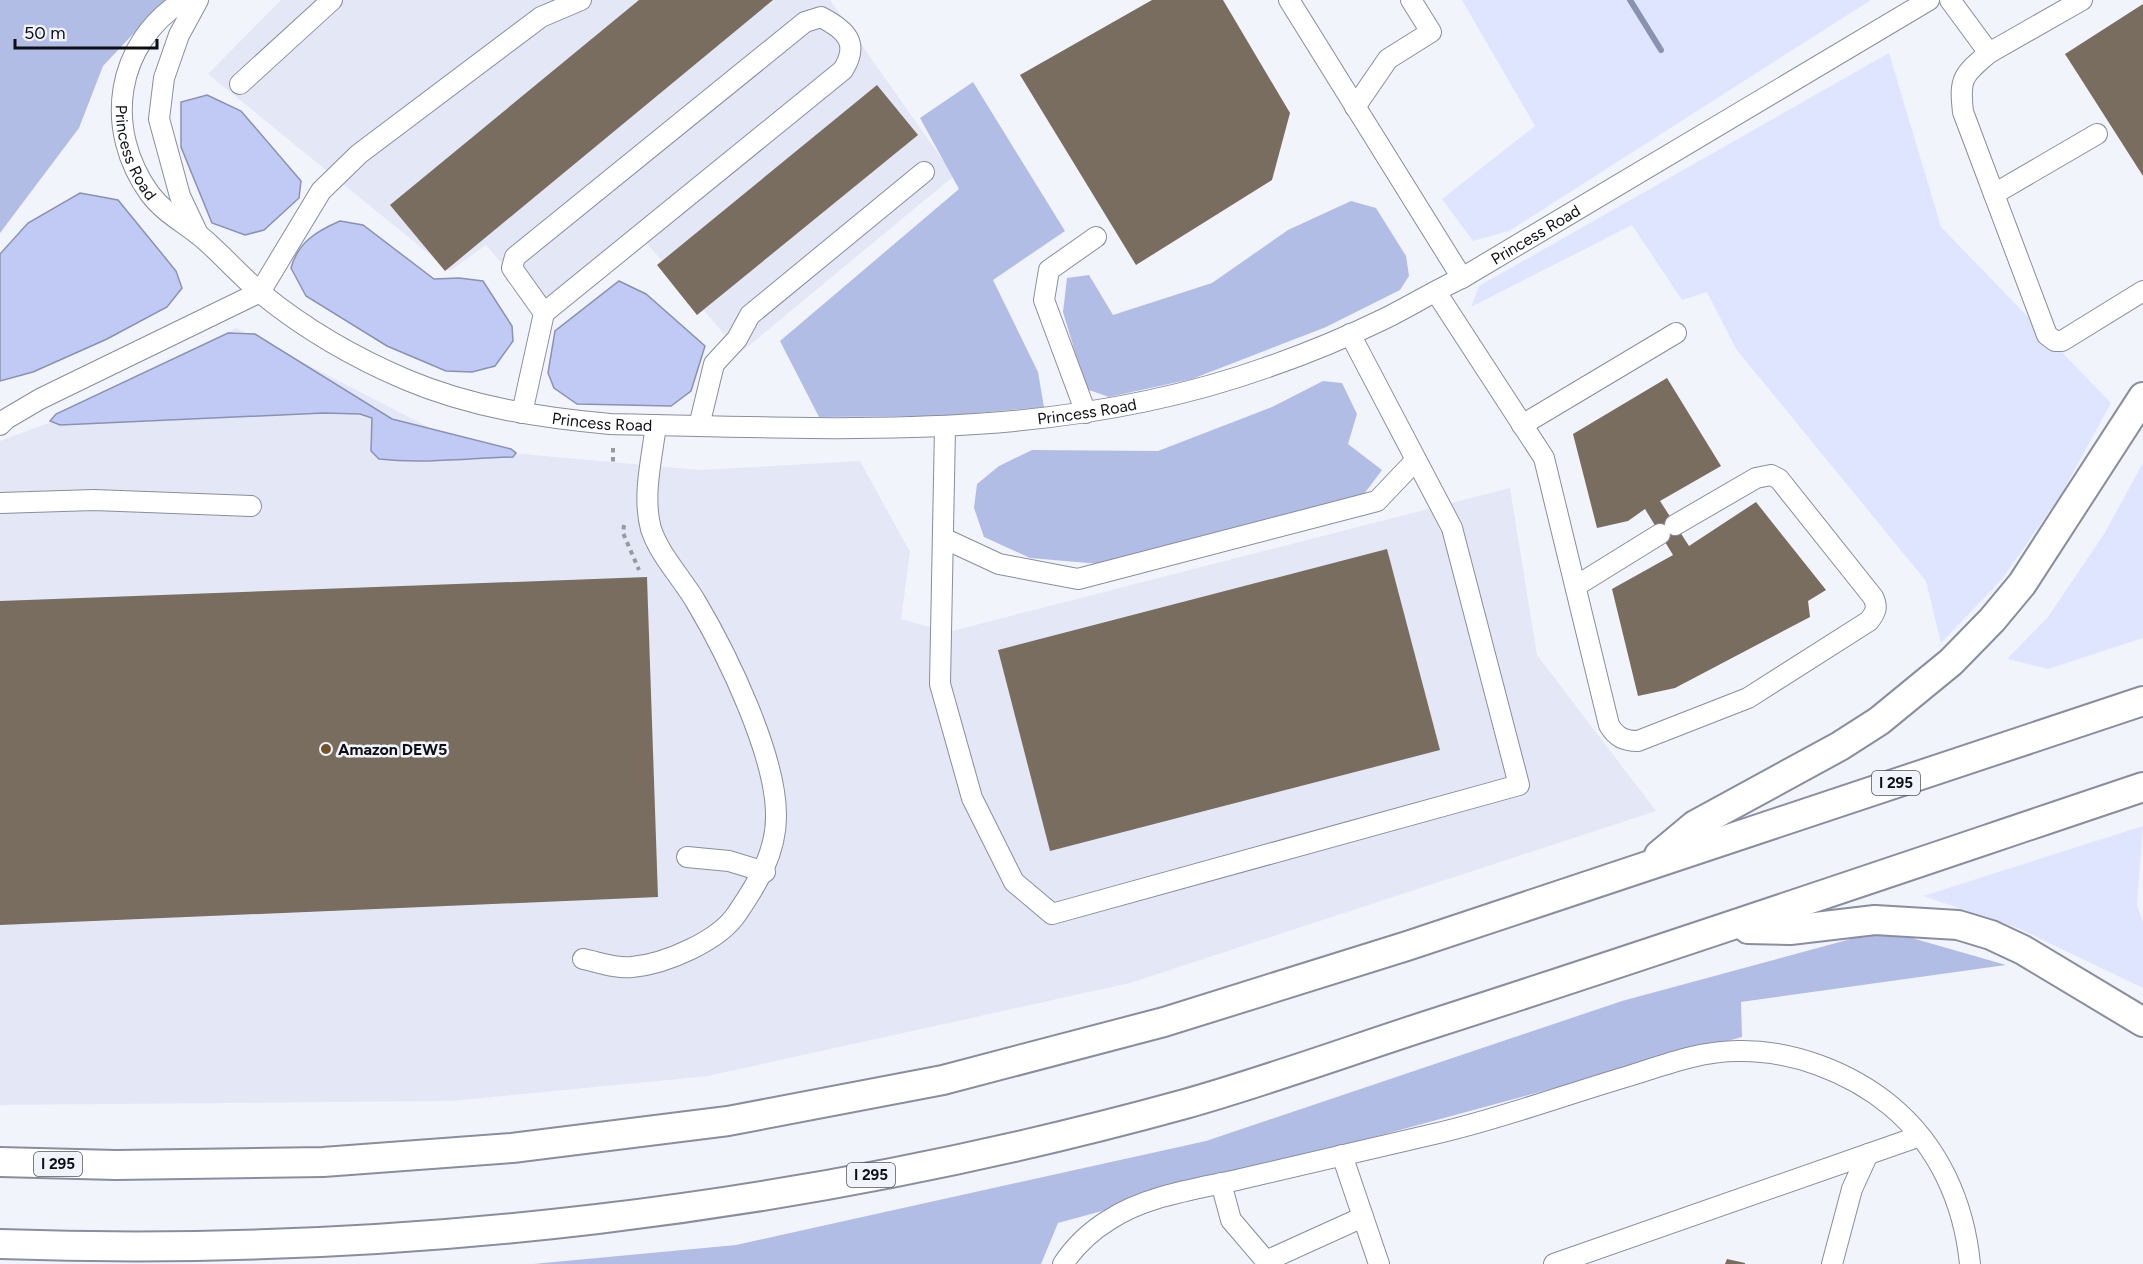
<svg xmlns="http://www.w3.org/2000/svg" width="2143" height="1264" font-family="Figtree,sans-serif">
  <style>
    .built { fill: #e4e8f6 }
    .green { fill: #dfe5fe }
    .forest { fill: #b2bde6 }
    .water { fill: #c0caf4; stroke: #8a92b1; stroke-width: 1.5 }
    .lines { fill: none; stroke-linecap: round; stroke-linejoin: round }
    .stream { stroke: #8a92b1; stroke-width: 6 }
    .building { fill: #796d60 }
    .minor-casing { stroke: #898d9d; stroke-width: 22 }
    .highway-casing { stroke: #898d9d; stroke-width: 32 }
    .path { stroke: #989aa1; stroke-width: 4; stroke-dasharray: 4.5 4.5; stroke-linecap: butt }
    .minor { stroke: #fff; stroke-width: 20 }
    .highway { stroke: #fff; stroke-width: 28 }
    .poi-dot { fill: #735129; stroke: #f2f4fc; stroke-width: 2 }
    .labels { text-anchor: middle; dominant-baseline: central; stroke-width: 5; stroke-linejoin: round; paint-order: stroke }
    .shield { fill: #f2f4fc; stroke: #52545a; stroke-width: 1.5 }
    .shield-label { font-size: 15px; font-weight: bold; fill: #0d0f15 }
    .street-label { font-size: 16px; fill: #0d0f15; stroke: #f2f4fc }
    .poi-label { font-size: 16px; font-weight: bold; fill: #0d0f15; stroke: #f2f4fc; text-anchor: start }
  </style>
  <rect width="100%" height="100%" fill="#f2f4fc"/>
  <!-- built -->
  <g class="built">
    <polygon points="281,0 830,0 954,176 740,353 644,240 547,317 486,245 450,271 208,74"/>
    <polygon points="236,328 438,432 499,452 700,470 860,461 910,552 901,619 948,632 1510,488 1537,655 1656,811 1130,983 708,1076 452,1101 0,1105 0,441 94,406"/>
  </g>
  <!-- green -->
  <g class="green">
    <polygon points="1462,0 1871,0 1509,231 1473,241 1442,199 1535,126"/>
    <polygon points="1889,53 1941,227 2111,403 2062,493 2003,578 1941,643 1926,581 1736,349 1707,292 1682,300 1632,225 1471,307 1479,286"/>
    <polygon points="2143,463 2143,638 2048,669 2007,659 2048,617 2104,534"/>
    <polygon points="2143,826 2137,905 2143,922 2143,988 2018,928 1923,896"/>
  </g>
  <!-- forest -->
  <g class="forest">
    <polygon points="0,0 165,0 103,66 79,128 0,233"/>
    <polygon points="973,82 1065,231 993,280 1038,372 1044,407 945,416 819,417 780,341 959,189 920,118"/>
    <polygon points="1351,201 1376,208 1406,256 1409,276 1400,290 1326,327 1192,379 1109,397 1086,389 1063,312 1067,278 1089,275 1113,315 1212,283 1288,230"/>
    <polygon points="1323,381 1342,383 1357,414 1348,444 1382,470 1364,494 1100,564 1030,558 984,537 974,508 977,484 999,466 1032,450 1158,451 1272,407"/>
    <polygon points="1884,930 2006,965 1741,1002 1742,1037 1058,1223 1041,1264 533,1264 736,1245 1206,1141 1622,1001"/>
  </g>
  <!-- water -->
  <g class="water">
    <polygon points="207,95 241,111 301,181 299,198 264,230 245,235 212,223 181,147 181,102"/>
    <polygon points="80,193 118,200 176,271 182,288 167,307 107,339 33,372 0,381 0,254 28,223"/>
    <path d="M340 221 363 225 434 279 459 278 483 281 512 326 513 341 495 366 472 372 446 371 387 346 306 296 291 268C298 242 317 231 340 221Z"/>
    <polygon points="619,281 646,294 705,346 691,391 671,406 577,404 554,388 548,373 555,331"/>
    <path d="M228 333 255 334 392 419 511 449 516 453 513 457C467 458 424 464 379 459L371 451 372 418 360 414 324 413 60 425 50 421 56 414Z"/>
  </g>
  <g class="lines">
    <!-- stream -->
    <polyline class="stream" points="1630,0 1661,50"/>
  </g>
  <!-- building -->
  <g class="building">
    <polygon points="639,0 773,0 445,271 390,205"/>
    <polygon points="1152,0 1223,0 1290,113 1272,180 1136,265 1020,75"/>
    <polygon points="2143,4 2143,176 2065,54"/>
    <polygon points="877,85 918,135 697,315 657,265"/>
    <polygon points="1667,378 1721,466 1660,501 1689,546 1756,502 1826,590 1808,601 1810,617 1675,688 1638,696 1612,589 1673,555 1645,509 1628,521 1597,528 1573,434"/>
    <polygon points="1387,549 1440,750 1050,851 998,650"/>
    <polygon points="647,577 658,897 0,925 0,601"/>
    <polygon points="1727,1259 1745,1263 1745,1264 1725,1264"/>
  </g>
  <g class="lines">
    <!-- minor casing -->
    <g class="minor-casing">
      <g id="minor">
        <path id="s1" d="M184 0C115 43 103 129 150 194 165 214 188 225 206 241 225 258 243 278 262 294 305 329 355 358 407 380 471 407 541 418 610 424 833 428 1051 444 1265 368 1306 354 1347 337 1386 318 1412 305 1436 290 1462 278L1929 0"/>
        <polyline points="1289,0 1462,278"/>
        <polyline points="1950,0 1989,53 2082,0"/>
        <path d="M1989 53C1963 75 1959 78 1963 112L2047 335 2055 341H2062L2143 291"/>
        <polyline points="240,84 332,0"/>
        <polyline points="1355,107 1388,59 1431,32 1411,0"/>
        <polyline points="1994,194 2097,134"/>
        <polyline points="198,234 180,196 159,119 164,78 179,35 198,0"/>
        <path d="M1436 292 1544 458 1609 725C1616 737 1624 741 1638 741L1748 698 1869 621C1876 612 1878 607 1873 597L1779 479 1771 475 1756 478 1675 525"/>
        <path d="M522 413 544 313 512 268 515 257 805 22 821 17C846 30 860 43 843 70L544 313"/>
        <polyline points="1086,413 1044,300 1049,270 1096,237"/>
        <polyline points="0,425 6,419 40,399 260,292 321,191 359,154 541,17 581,0"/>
        <polyline points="1522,425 1676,333"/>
        <polyline points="699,426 714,364 737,339 750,315 924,172"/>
        <polyline points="945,428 940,684 972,798 1014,882 1052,914 1519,785 1452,528 1350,334"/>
        <polyline points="0,503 94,500 251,506"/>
        <polyline points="943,538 999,564 1078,579 1377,501 1416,460"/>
        <polyline points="1576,586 1660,534"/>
        <polyline points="687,857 729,861 765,872"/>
        <path d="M583 959C598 962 617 969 632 967 665 964 720 941 738 912 757 884 776 853 776 817 777 757 727 654 696 602 682 578 660 556 651 529 642 497 652 457 656 425"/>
        <polyline points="1342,1155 1379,1264"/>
        <polyline points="1221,1183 1231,1220 1266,1261 1363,1217"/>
        <path d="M1063 1264C1075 1246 1091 1231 1109 1220 1147 1195 1198 1189 1241 1179 1306 1164 1370 1149 1434 1134 1500 1119 1564 1095 1629 1076 1664 1065 1700 1051 1738 1051 1792 1050 1850 1072 1891 1106 1939 1146 1964 1203 1970 1264"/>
        <polyline points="1554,1264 1920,1136"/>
        <polyline points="1832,1264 1852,1189 1868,1154"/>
      </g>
    </g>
    <!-- highway casing -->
    <g class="highway-casing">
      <g id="highway">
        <polyline points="1659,855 1695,825 1840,746 1879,721 1951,662 1992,620 2022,584 2143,397"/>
        <polyline points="1748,929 1790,930 1875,920 1958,925 1991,935 2023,950 2143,1022"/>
        <polyline points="0,1162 116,1165 323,1162 512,1148 728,1121 943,1080 1164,1022 1407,946 2143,701"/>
        <path d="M0 1244C398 1258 800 1210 1185 1104 1270 1080 1354 1049 1438 1022 1674 946 1908 866 2143 787"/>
      </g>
    </g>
    <!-- path -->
    <g class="path">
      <polyline points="613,448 613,465"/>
      <polyline points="624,525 623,533 639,570"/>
    </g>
    <!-- minor -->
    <use href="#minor" class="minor"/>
    <!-- highway -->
    <use href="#highway" class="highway"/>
  </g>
  <!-- markers -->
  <circle class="poi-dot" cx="326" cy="749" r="6"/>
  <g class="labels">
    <!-- shield labels -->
    <g class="shield">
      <rect x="1872" y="771" width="48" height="24" rx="4.5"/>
      <rect x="34" y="1152" width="48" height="24" rx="4.5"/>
      <rect x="847" y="1163" width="48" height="24" rx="4.5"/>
    </g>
    <g class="shield-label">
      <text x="1896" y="783">I 295</text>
      <text x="58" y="1164">I 295</text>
      <text x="871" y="1175">I 295</text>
    </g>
    <!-- street labels -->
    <g class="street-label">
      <text stroke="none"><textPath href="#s1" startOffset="177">Princess Road</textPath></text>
      <text stroke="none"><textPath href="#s1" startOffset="1714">Princess Road</textPath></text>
      <text stroke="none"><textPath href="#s1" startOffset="1228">Princess Road</textPath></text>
      <text stroke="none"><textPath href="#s1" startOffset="742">Princess Road</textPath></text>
    </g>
    <!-- poi labels -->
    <g class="poi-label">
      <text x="338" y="749">Amazon DEW5</text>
    </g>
  </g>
  <!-- scale -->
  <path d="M15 39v9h142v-9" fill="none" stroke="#0d0f15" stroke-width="3"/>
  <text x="24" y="39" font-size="18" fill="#0d0f15" stroke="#f2f4fc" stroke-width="4.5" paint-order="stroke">50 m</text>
</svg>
